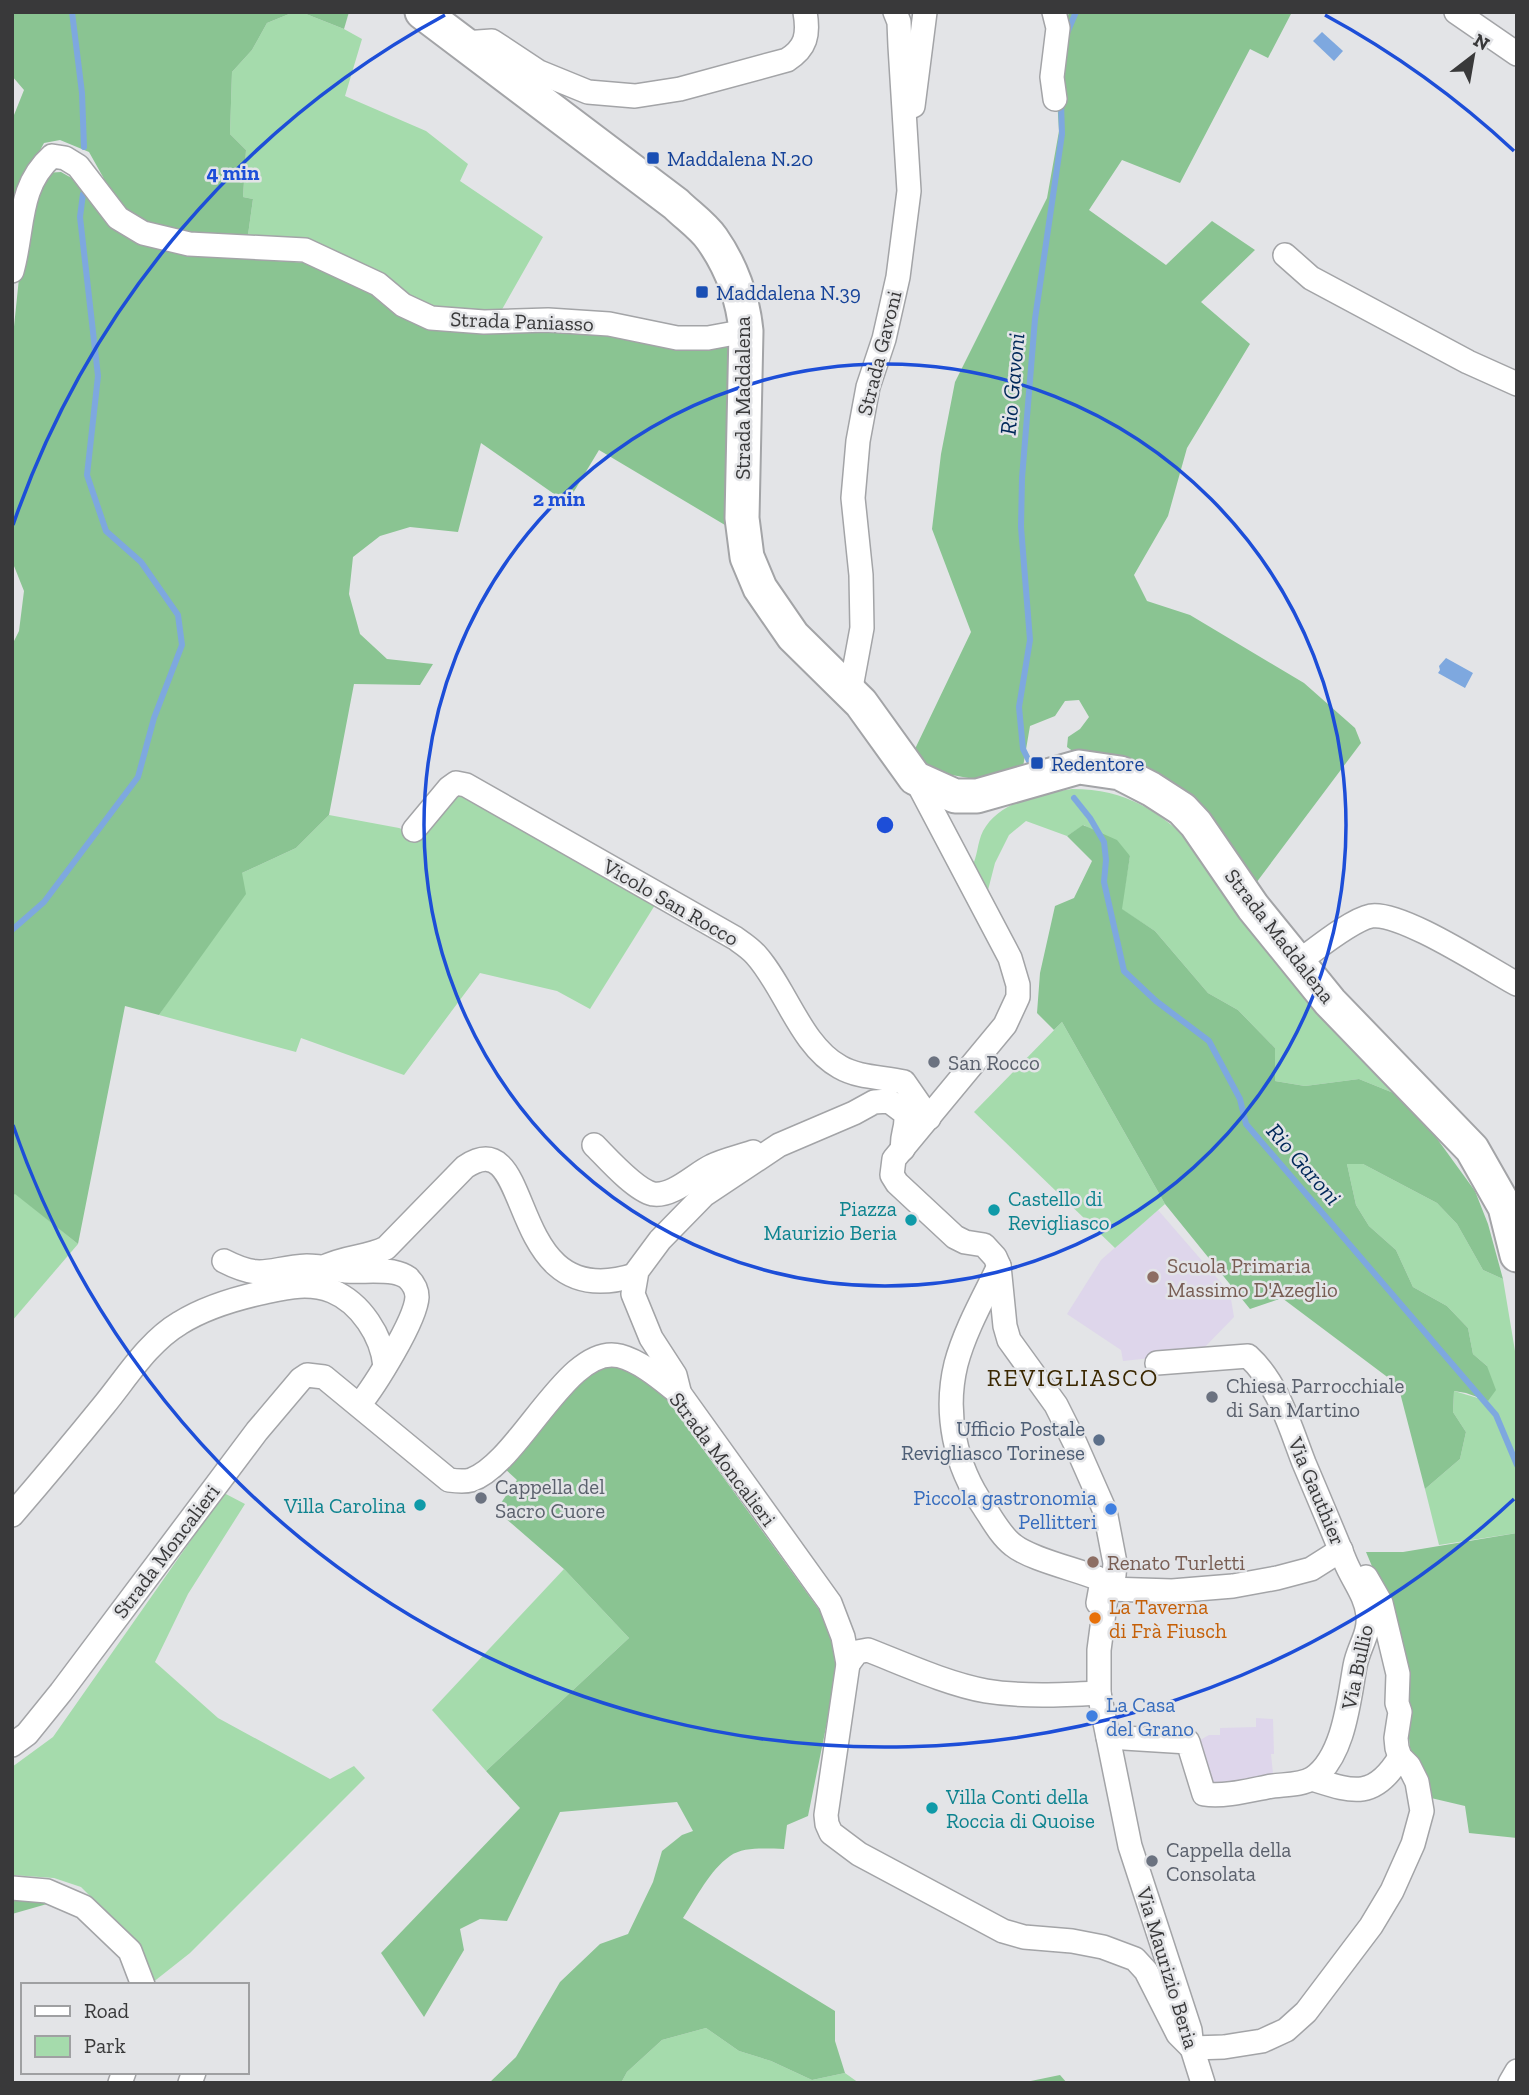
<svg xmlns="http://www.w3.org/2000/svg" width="1529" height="2095" font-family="'Zilla Slab',serif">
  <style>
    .education { fill: #ded6eb }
    .green { fill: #a5dbac }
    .forest { fill: #8ac492 }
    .water { fill: #7ea8df }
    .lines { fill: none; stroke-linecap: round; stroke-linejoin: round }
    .stream { stroke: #7ea8df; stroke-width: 6 }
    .street-casing { stroke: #a3a4a7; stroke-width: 26 }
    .secondary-casing { stroke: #a3a4a7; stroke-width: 37 }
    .street { stroke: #fff; stroke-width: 23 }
    .secondary { stroke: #fff; stroke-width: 33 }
    .ring { fill: none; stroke: #1d4ed8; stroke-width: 3.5 }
    .transit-dot { fill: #1a4fb4; stroke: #e3e4e7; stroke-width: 2.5 }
    .worship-dot { fill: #6b7280; stroke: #e3e4e7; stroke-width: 2.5 }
    .culture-dot { fill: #0f9aa8; stroke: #e3e4e7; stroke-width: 2.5 }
    .education-dot { fill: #8d6e63; stroke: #e3e4e7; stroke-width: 2.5 }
    .service-dot { fill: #5c6f8a; stroke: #e3e4e7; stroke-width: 2.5 }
    .shop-dot { fill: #3f7fe0; stroke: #e3e4e7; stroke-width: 2.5 }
    .food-dot { fill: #e8710a; stroke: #e3e4e7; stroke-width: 2.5 }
    .labels { text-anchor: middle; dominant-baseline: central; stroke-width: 5; stroke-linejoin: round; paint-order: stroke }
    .transit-label { font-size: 21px; fill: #164399; stroke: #e3e4e7; text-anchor: start }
    .street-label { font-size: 21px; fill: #39393a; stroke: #e3e4e7 }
    .worship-label { font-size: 21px; fill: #5b616d; stroke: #e3e4e7; text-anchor: start }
    .culture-label { font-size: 21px; fill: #0d838f; stroke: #e3e4e7; text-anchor: start }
    .education-label { font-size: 21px; fill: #785e54; stroke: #e3e4e7; text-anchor: start }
    .service-label { font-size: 21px; fill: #4e5e75; stroke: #e3e4e7; text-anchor: end }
    .shop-label { font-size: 21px; fill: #366cbe; stroke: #e3e4e7; text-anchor: end }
    .food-label { font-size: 21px; fill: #c56008; stroke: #e3e4e7; text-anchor: start }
    .water-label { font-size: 23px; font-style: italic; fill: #002859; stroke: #e3e4e7 }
    .quarter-label { font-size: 24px; letter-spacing: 2px; fill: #3a2700; stroke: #e3e4e7 }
    .centre { fill: #1d4ed8; stroke: #e3e4e7; stroke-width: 3.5 }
    .ring-label { font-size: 21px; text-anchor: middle; font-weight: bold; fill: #1d4ed8; stroke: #e3e4e7; stroke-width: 5; stroke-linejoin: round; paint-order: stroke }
  </style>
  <rect width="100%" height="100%" fill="#e3e4e7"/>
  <!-- education -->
  <g class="education">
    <polygon points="1158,1210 1230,1293 1234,1317 1199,1353 1123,1361 1121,1350 1067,1314 1101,1260"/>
    <polygon points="1256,1718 1273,1719 1274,1754 1271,1754 1274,1783 1210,1792 1195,1743 1209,1735 1220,1735 1220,1728 1256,1727"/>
  </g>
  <!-- green -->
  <g class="green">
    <polygon points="294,12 301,12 344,29 362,39 345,96 426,131 468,164 460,181 543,237 500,313 443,312 406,296 247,242 253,199 243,197 246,150 230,134 232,72 252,50 267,23"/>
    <path d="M1072 789C1127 789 1159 811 1198 849L1396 1094 1359 1079 1305 1086 1275 1081V1048L1238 1010 1208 993 1155 931 1121 909 1130 856 1084 825 1067 836 1026 821 1009 835 995 863 987 894 971 869C978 856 977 843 983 831 999 801 1042 793 1072 789Z"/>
    <polygon points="459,794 655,905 590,1009 557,991 480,973 404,1075 301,1038 296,1052 159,1015 188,972 242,873 296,848 329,815 399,828 420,836"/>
    <polygon points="1062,1022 1165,1204 1115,1248 974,1112"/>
    <polygon points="1347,1164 1363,1164 1437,1203 1457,1224 1483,1270 1503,1279 1517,1363 1517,1533 1439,1545 1425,1489 1460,1459 1466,1432 1453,1412 1454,1391 1488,1401 1487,1366 1473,1354 1468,1328 1447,1306 1413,1287 1396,1250 1369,1226 1356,1205"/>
    <polygon points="15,1193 78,1244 12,1321 12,1196"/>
    <polygon points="224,1493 245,1504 188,1594 155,1662 218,1718 330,1779 354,1766 365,1778 190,1953 152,1983 138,1949 116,1922 81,1887 54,1878 12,1875 12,1767 53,1737"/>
    <polygon points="564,1569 629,1638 486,1771 432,1710"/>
    <polygon points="706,2028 739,2051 771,2061 812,2080 845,2073 859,2083 621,2083 627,2072 662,2040"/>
  </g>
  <!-- forest -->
  <g class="forest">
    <polygon points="12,12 294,12 267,23 252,50 232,72 230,134 246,150 243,197 253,199 247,242 144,228 109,196 103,177 89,152 60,140 44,143 23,182 12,224 12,120 24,90 12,76"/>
    <polygon points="301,12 349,12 344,29"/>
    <polygon points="1069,12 1292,12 1268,58 1250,49 1180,183 1122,160 1089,210 1166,265 1212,221 1255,250 1201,302 1250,344 1187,448 1168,516 1134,575 1147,601 1190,615 1304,683 1355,728 1361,743 1256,883 1067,747 1068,737 1080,729 1089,717 1079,700 1065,701 1055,716 1030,726 1023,767 974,779 935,772 914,751 971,632 932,529 941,454 955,382 1047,198 1059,131 1055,65"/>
    <polygon points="61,172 75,180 125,234 159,249 216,257 309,263 490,332 609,333 685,348 735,347 730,528 599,450 567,503 481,443 458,532 410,527 380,536 353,557 349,594 360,634 387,659 433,664 420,685 354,684 329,815 296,848 242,873 246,894 159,1015 125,1006 78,1244 15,1194 12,1196 12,645 19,631 24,591 12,561 12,346 19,278 33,191 45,173"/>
    <polygon points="1083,825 1117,840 1130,856 1122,909 1155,931 1208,993 1238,1010 1275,1048 1275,1081 1305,1086 1359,1079 1396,1094 1422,1118 1475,1191 1488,1224 1503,1279 1483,1270 1457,1224 1437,1203 1363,1164 1347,1164 1356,1205 1369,1226 1396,1250 1413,1287 1447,1306 1468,1328 1473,1354 1487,1366 1496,1390 1488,1401 1466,1393 1454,1391 1453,1412 1466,1432 1460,1459 1425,1489 1398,1385 1282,1298 1250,1309 1165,1204 1062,1022 1054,1030 1037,1013 1040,973 1055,906 1074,898 1092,861 1067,836"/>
    <path d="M621 1363 658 1387 823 1615 832 1644 837 1673 808 1816 787 1825 784 1849C768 1849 744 1846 730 1856 709 1871 697 1897 683 1918L835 2011V2041L845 2073 812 2080 771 2061 739 2051 706 2028 662 2040 627 2072 621 2083H489L516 2057 560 1982 600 1944 628 1934 653 1882 662 1851 682 1835 693 1831 677 1802 560 1812 507 1921 480 1919 460 1929 464 1950 424 2017 381 1953 520 1808 486 1771 629 1638 564 1569 496 1510 517 1480 503 1467 583 1372Z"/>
    <polygon points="1517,1533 1517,1838 1469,1833 1465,1806 1431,1798 1410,1748 1398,1628 1366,1552 1403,1552"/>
    <polygon points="21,1898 47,1904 12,1914 12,1899"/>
    <polygon points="1060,2075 1067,2083 1021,2083"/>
  </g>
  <!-- water -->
  <g class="water">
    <polygon points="1322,32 1343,51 1334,61 1313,41"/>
    <polygon points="1446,658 1473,673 1465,688 1438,673 1440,670 1439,666"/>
  </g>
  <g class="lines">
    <!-- stream -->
    <g class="stream">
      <polyline points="72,12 82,93 84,147"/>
      <polyline points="1067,33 1076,12"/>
      <polyline points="1029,761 1023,749 1019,707 1030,640 1021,527 1022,478 1035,319 1062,134 1061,102"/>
      <polyline points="1074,798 1090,818 1104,842 1106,860 1104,882 1124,971 1156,1001 1209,1041 1240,1099 1246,1124 1496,1415 1517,1465"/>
      <polyline points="12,930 44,902 138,777 154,718 182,645 178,615 141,562 106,531 87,475 98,376 80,217 83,194"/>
    </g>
    <!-- street casing -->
    <g class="street-casing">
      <g id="street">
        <polyline points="1054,12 1058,28 1052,77 1055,99"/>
        <polyline points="1456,12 1517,54"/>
        <path d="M464 43 492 41 539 72 588 92 635 96 680 89 787 60C806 48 809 35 805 12"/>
        <polyline points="913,106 925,12"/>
        <polyline points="1285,255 1311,278 1468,362 1517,384"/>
        <path d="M12 271C24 229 17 187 52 156L65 158 78 166 118 218 143 233 189 244 305 250 378 284 403 305 431 318 484 322 548 320 609 324 677 338H708L746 331"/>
        <polyline points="850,693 862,628 861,575 853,498 858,441 868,387 884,339 898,277 909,191 900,46 899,22 895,12"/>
        <polyline points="915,778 1010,958 1018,985 1018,997 1005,1025 894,1159 892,1175 897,1183 955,1237 965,1242 984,1245 995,1257 999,1266 1005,1326 1009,1340 1056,1405 1075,1443 1105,1511 1115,1563 1114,1575 1106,1597 1099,1650 1099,1693 1130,1846 1190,2030 1192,2048 1203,2083"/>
        <path d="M414 830 449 788 456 783 466 785 735 938C742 943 750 948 756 955 785 987 801 1046 840 1067 859 1078 883 1077 904 1082L929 1118"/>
        <path d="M1298 962C1315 950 1351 920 1371 916 1401 911 1487 968 1517 984"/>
        <path d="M594 1145C607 1158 635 1190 653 1194 673 1197 695 1174 712 1166 724 1160 739 1157 753 1152"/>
        <path d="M224 1261C263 1281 268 1268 307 1266 319 1266 332 1269 345 1271 360 1272 377 1270 393 1272 398 1273 404 1275 408 1278 413 1283 417 1290 417 1297 416 1320 374 1387 359 1405"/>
        <path d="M999 1266C984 1297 965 1330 956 1364 944 1413 955 1466 984 1507 992 1519 1001 1536 1013 1545 1030 1559 1075 1569 1097 1578L1102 1581 1098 1603"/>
        <path d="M322 1268C344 1256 367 1258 386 1248L465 1167C538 1118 501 1318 635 1275"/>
        <path d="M679 1391 675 1375 651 1338 633 1294 637 1271 660 1240 704 1195 779 1145 854 1113 874 1102 889 1101 905 1113C909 1126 900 1136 903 1149"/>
        <path d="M12 1515C43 1479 74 1442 104 1405 127 1377 148 1342 180 1323 204 1308 237 1298 265 1292 288 1287 309 1282 332 1291 361 1303 382 1336 385 1366"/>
        <polyline points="1108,1589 1172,1591 1233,1586 1277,1578 1311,1569 1341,1550"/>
        <path d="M848 1664 857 1652 868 1650C904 1664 947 1684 986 1691 1023 1697 1062 1695 1099 1693"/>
        <path d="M1108 1737 1188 1742 1204 1794C1223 1797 1247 1791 1267 1787 1281 1784 1300 1786 1313 1778 1344 1757 1349 1699 1355 1666 1358 1648 1370 1634 1368 1615 1366 1595 1352 1579 1345 1561 1332 1529 1318 1496 1304 1463 1290 1427 1278 1383 1248 1356L1157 1363"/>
        <path d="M12 1745 27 1734 61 1692 257 1431 301 1379 307 1375 324 1377 449 1480C456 1481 464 1482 471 1480 520 1463 568 1342 620 1356 642 1362 662 1380 680 1394L830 1603 843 1637 848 1664 826 1815 827 1824 831 1833 859 1854 1003 1931 1024 1937 1072 1941 1103 1947 1135 1959 1146 1971 1178 2034 1192 2048"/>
        <path d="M1312 1779C1353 1792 1374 1800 1400 1757"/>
        <polyline points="12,1888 47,1891 84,1907 130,1951 143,1985"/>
        <polyline points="1192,2048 1224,2047 1262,2041 1286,2030 1306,2012 1371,1926 1392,1891 1413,1844 1422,1811 1417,1782 1409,1766 1400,1757 1397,1748 1396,1738 1400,1712 1397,1703 1398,1674 1381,1603 1366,1577"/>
        <polyline points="120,2083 124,2072"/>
        <polyline points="190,2083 194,2072"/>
        <polyline points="1510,2083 1517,2071"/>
      </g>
    </g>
    <!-- secondary casing -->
    <g class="secondary-casing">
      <path id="secondary" d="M422 12 676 204C687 215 703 226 712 239 731 266 743 299 746 331L742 518 747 557 760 588 793 636 861 703 915 778 955 796H977L1079 767 1120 773 1151 789 1182 809 1196 824 1253 907 1330 1002 1472 1149 1505 1207 1517 1255"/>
    </g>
    <!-- street -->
    <use href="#street" class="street"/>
    <!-- secondary -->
    <use href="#secondary" class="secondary"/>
  </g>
  <!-- distance rings -->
  <g class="ring">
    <circle cx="885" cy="825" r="461"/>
    <path d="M1514 1499A922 922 0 0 1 13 1125M13 525A922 922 0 0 1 445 15M1325 15A922 922 0 0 1 1514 151"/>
  </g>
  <!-- markers -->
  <g class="transit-dot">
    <rect x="646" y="151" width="14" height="14" rx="3.5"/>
    <rect x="695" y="285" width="14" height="14" rx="3.5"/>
    <rect x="1030" y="756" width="14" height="14" rx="3.5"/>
  </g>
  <g class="worship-dot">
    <circle cx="934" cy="1062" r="7"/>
    <circle cx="1212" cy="1397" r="7"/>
    <circle cx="481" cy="1498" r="7"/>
    <circle cx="1152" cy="1861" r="7"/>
  </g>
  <g class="culture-dot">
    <circle cx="994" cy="1210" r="7"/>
    <circle cx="911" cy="1220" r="7"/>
    <circle cx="420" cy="1505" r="7"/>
    <circle cx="932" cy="1808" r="7"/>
  </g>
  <g class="education-dot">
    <circle cx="1153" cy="1277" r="7"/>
    <circle cx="1093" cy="1562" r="7"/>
  </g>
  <circle class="service-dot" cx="1099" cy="1440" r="7"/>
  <g class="shop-dot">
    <circle cx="1111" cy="1509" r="7"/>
    <circle cx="1092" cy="1716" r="7"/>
  </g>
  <circle class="food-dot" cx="1095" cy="1618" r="7"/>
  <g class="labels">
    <!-- transit labels -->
    <g class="transit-label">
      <text x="667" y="158">Maddalena N.20</text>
      <text x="716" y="292">Maddalena N.39</text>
      <text x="1051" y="763">Redentore</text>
    </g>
    <!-- street labels -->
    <g class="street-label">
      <text transform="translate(522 321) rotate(2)">Strada Paniasso</text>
      <text transform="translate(879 353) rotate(-76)">Strada Gavoni</text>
      <text transform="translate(742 398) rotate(-90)">Strada Maddalena</text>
      <text transform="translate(671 902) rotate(30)">Vicolo San Rocco</text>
      <text transform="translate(1280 936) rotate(52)">Strada Maddalena</text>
      <text transform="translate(723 1459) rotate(53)">Strada Moncalieri</text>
      <text transform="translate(1317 1491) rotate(67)">Via Gauthier</text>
      <text transform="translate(166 1551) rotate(-53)">Strada Moncalieri</text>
      <text transform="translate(1357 1667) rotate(-78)">Via Bullio</text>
      <text transform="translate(1168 1968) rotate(73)">Via Maurizio Beria</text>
    </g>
    <!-- worship labels -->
    <g class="worship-label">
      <text x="948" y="1062">San Rocco</text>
      <text x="1226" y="1385">Chiesa Parrocchiale<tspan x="1226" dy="24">di San Martino</tspan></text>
      <text x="495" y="1486">Cappella del<tspan x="495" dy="24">Sacro Cuore</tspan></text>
      <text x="1166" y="1849">Cappella della<tspan x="1166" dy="24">Consolata</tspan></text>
    </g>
    <!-- culture labels -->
    <g class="culture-label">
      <text x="1008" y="1198">Castello di<tspan x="1008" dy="24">Revigliasco</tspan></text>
      <text x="897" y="1208" text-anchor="end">Piazza<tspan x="897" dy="24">Maurizio Beria</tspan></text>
      <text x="406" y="1505" text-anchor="end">Villa Carolina</text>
      <text x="946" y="1796">Villa Conti della<tspan x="946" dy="24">Roccia di Quoise</tspan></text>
    </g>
    <!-- education labels -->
    <g class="education-label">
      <text x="1167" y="1265">Scuola Primaria<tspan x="1167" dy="24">Massimo D'Azeglio</tspan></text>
      <text x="1107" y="1562">Renato Turletti</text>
    </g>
    <!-- service labels -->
    <g class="service-label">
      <text x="1085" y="1428">Ufficio Postale<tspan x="1085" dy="24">Revigliasco Torinese</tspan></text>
    </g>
    <!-- shop labels -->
    <g class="shop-label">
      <text x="1097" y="1497">Piccola gastronomia<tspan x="1097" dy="24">Pellitteri</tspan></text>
      <text x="1106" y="1704" text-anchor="start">La Casa<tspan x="1106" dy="24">del Grano</tspan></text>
    </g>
    <!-- food labels -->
    <g class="food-label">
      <text x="1109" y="1606">La Taverna<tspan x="1109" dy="24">di Frà Fiusch</tspan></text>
    </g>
    <!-- water labels -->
    <g class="water-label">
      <text transform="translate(1012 384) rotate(-85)">Rio Gavoni</text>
      <text transform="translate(1304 1164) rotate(49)">Rio Garoni</text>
    </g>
    <!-- quarter labels -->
    <g class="quarter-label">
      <text x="1073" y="1377">REVIGLIASCO</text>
    </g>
  </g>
  <circle cx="885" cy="825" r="10" class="centre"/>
  <g class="ring-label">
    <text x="233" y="180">4 min</text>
    <text x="559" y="506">2 min</text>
  </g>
  <!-- border -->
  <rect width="1529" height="2095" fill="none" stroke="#39393a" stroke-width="28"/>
  <!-- legend -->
  <rect x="21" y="1983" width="228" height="91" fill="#e3e4e7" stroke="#9fa0a2" stroke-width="2"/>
  <rect x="35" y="2006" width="35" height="10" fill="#ffffff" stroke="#9fa0a2" stroke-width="2"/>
  <text x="84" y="2018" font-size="21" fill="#39393a">Road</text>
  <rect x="35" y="2036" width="35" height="21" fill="#a5dbac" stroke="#9fa0a2" stroke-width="2"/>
  <text x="84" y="2053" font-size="21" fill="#39393a">Park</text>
  <!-- north arrow -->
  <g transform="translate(1473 56) rotate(31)" stroke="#e3e4e7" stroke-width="5" paint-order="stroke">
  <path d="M0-5L12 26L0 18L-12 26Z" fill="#39393a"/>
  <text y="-10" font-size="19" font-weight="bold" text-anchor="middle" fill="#39393a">N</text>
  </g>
</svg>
